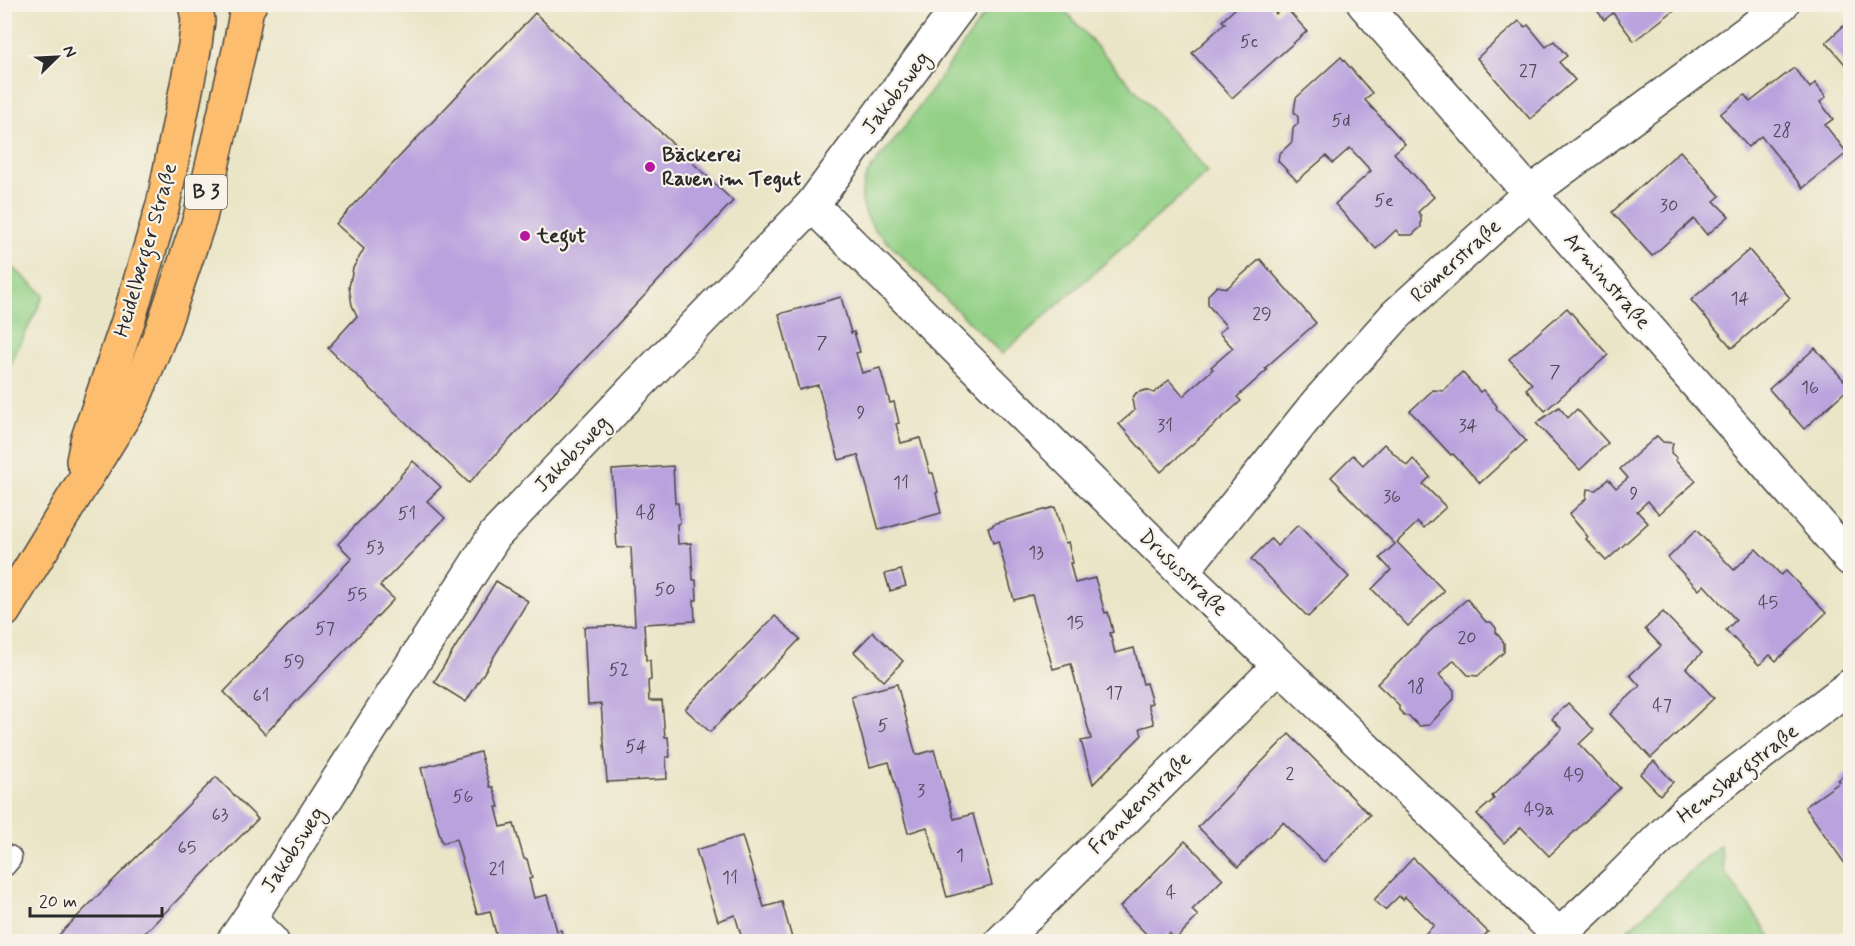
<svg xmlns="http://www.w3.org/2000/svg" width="1855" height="946" font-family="Mynerve,sans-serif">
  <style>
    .green { fill: #93d086; stroke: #5f7e58; stroke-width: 1.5 }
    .building { fill: #baa2de }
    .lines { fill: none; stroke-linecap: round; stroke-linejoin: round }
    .service-casing { stroke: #484742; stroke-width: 27 }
    .minor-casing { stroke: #484742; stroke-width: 36 }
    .primary-casing { stroke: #484742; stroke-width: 36 }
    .service { stroke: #fff; stroke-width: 24 }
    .minor { stroke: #fff; stroke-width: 33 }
    .primary { stroke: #fcbd6e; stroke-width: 33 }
    .poi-dot { fill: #b5179e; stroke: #f7f3e8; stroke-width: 2 }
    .labels { text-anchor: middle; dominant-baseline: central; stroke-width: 4.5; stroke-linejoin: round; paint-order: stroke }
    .number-label { font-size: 18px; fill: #4f4958 }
    .shield { fill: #f7f3e8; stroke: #686764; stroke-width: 1.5 }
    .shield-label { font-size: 20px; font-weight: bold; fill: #2b2b2b }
    .street-label { font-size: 21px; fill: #2b2b2b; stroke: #f7f3e8 }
    .poi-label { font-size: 21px; font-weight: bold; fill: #2b2b2b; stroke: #f7f3e8; text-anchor: start }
  </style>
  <rect width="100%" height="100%" fill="#f7f3e8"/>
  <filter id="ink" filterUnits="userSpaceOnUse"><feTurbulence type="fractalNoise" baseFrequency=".0167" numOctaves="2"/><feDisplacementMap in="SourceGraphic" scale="12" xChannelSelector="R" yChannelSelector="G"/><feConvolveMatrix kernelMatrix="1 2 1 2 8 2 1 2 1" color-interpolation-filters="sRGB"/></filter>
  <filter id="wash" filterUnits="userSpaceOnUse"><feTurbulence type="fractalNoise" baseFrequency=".008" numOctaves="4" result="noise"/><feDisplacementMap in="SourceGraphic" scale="24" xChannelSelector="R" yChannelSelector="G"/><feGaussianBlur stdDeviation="1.35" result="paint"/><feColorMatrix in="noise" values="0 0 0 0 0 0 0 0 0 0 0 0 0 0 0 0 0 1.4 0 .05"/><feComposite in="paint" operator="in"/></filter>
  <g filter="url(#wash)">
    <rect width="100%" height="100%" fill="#ebe5c7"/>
    <!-- green -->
    <g class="green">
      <path d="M991 5H1060L1208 172 1002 354 875 230C866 216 859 204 863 187 867 167 885 153 897 137 930 94 960 49 991 5Z"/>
      <polygon points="5,260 44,295 5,376"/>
      <polygon points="1720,845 1724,871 1774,941 1616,941"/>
    </g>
    <g id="blocks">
      <!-- building -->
      <g class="building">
        <polygon points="1240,4 1268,4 1276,14 1284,6 1307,31 1232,98 1192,53 1225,23 1222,21"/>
        <polygon points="1596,5 1674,5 1677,8 1634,41 1613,13 1604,20 1594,6"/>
        <polygon points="535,13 733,201 469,483 328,348 357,316 352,305 349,287 353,268 364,249 336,224"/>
        <polygon points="1850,20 1850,70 1826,42"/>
        <polygon points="1519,21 1525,27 1528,25 1546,47 1554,41 1567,56 1559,62 1575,80 1530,119 1477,58"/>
        <polygon points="1341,57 1372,93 1365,100 1405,144 1394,153 1434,197 1418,212 1421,216 1421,227 1412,235 1400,235 1396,230 1376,249 1335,204 1371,171 1350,148 1333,163 1326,156 1297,181 1278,161 1279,154 1292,142 1293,128 1298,124 1298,117 1294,112 1296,98"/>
        <polygon points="1794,68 1810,88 1815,83 1826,97 1820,102 1833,119 1825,125 1847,153 1803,188 1761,136 1748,147 1720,114 1745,95 1750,102"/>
        <polygon points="1680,151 1720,196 1714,201 1729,216 1707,235 1694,219 1652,256 1612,212"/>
        <polygon points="1749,250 1790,298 1732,348 1691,300"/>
        <polygon points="1260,259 1316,323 1265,368 1267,370 1237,397 1241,401 1161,472 1119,424 1134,411 1132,399 1136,393 1146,390 1154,393 1169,380 1183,396 1213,369 1211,367 1233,348 1219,333 1226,326 1208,305 1208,295 1217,286 1227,288"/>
        <polygon points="841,297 851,333 854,332 860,352 856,353 862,373 880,368 890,403 894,402 899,423 896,424 901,443 920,438 930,473 933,473 938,492 936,493 941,513 879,530 858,455 839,460 818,385 799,390 779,314"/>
        <polygon points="1567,308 1608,355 1545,411 1526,389 1532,384 1509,359"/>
        <polygon points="1815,348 1850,387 1804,429 1769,389"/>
        <polygon points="1462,372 1480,392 1483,390 1497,406 1496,408 1526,441 1480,483 1453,454 1451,455 1410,411 1433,390 1443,391"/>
        <polygon points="1559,407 1568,418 1577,409 1608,443 1580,470 1536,423"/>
        <polygon points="1657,436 1663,442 1673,443 1671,453 1677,458 1675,460 1696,481 1659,514 1648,501 1637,511 1648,523 1606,561 1586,539 1588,537 1569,514 1586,499 1587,489 1596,490 1608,479 1616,488 1628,478 1620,469"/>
        <polygon points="1384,444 1407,466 1413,459 1430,477 1423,484 1446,507 1424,528 1418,522 1397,542 1444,591 1408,626 1372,589 1391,570 1380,558 1395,544 1339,487 1340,486 1331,477 1353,455 1363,465"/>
        <polygon points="413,461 441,487 427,501 445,518 380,586 394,599 265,734 224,692 352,558 338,544 401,477 400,476"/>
        <polygon points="673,466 675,503 678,503 680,523 677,524 678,544 691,543 693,580 696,580 697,600 694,600 695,621 644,624 646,660 650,660 651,680 648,681 649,701 662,701 665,737 668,737 670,757 666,757 667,779 607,782 601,704 588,705 584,627 635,625 631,547 617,548 612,470"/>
        <polygon points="1055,507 1065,543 1068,542 1073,563 1070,563 1075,583 1095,578 1105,613 1108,612 1113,632 1110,633 1115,653 1134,648 1143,684 1146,683 1152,703 1148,704 1154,724 1140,728 1142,735 1093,784 1081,741 1091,739 1071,664 1053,669 1032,595 1014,600 998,541 993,543 988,527 993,526 993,524"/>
        <polygon points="1298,525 1349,577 1308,617 1251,559 1271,539 1277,546"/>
        <polygon points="1696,530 1734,570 1756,549 1781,575 1786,571 1826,613 1776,661 1770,655 1759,665 1726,630 1736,620 1704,585 1699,590 1668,558"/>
        <polygon points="901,570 906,586 890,591 885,574"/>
        <polygon points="496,581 528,601 466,702 434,682"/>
        <polygon points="1467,599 1486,622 1491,622 1496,628 1496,632 1504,643 1504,652 1478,676 1468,675 1454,660 1439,675 1454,690 1454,699 1429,725 1419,726 1409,716 1405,716 1399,710 1399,705 1377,684 1429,632"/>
        <polygon points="1663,612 1702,653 1686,668 1714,698 1651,758 1610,714 1640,686 1630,675 1661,646 1645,629"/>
        <polygon points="775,616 800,639 710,732 685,709"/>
        <polygon points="873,632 903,661 884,681 854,652"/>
        <polygon points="897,684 916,755 934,750 954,819 973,814 992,885 947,897 927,827 908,833 889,762 870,767 851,696"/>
        <polygon points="1568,703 1594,730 1579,744 1620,788 1549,856 1521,827 1504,843 1477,814 1494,799 1492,796 1562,729 1552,719"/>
        <polygon points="1289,734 1370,815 1324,862 1283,822 1238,867 1198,827"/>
        <polygon points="480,752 490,787 493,787 499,807 496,807 501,827 514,824 524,859 527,859 532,878 529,879 534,898 547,895 557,931 561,930 564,942 498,942 490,911 477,914 456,839 442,843 421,768"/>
        <polygon points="1654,761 1673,782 1660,795 1640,774"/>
        <polygon points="1850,771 1850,871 1805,807 1840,782 1838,780"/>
        <polygon points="216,777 258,819 192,885 136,942 52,942"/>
        <polygon points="742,836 764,907 782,902 793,942 743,942 735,915 718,921 696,850"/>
        <polygon points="1185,841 1223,879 1192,910 1198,916 1176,939 1169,933 1161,942 1154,942 1120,907"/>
        <polygon points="1413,858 1488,932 1478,942 1417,942 1434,925 1405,897 1403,900 1399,896 1385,910 1374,900"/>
      </g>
    </g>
  </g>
  <g filter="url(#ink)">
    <use href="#blocks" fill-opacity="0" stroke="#484742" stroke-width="1.5"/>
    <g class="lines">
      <!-- service casing -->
      <g class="service-casing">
        <polyline id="service" points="4,864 9,858"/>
      </g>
      <!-- minor casing -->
      <g class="minor-casing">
        <g id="minor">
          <polyline points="1364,4 1850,559"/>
          <polyline points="812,205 1182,572 1559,935"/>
          <polyline points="1182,572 1317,403 1396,315 1530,193 1760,23 1782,4"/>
          <polyline points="249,919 272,942"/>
          <polyline points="233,942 249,919 495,535 639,384 812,205 961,4"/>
          <polyline points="1001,942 1279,666"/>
          <polyline points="1552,942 1617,881 1690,808 1850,686"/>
        </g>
      </g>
      <!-- primary casing -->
      <g class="primary-casing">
        <g id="primary">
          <polyline points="83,461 87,441 128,321 163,205 195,45 198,20 195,4"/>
          <polyline points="4,611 133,401 162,330 200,218 239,51 247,8 250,4"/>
        </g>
      </g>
      <!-- service -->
      <use href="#service" class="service"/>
      <!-- minor -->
      <use href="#minor" class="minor"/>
      <!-- primary -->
      <use href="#primary" class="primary"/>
    </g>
  </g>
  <!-- markers -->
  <g class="poi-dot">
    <circle cx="650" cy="167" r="6"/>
    <circle cx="525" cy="236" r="6"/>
  </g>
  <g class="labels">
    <!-- number labels -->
    <g class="number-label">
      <text x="1249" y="42">5c</text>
      <text x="1528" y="71">27</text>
      <text x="1341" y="121">5d</text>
      <text x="1782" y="131">28</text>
      <text x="1384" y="201">5e</text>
      <text x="1669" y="206">30</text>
      <text x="1740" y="299">14</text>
      <text x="1262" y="314">29</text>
      <text x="822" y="343">7</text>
      <text x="1555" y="372">7</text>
      <text x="1810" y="388">16</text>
      <text x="861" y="413">9</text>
      <text x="1165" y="426">31</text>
      <text x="1468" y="426">34</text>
      <text x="901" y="483">11</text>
      <text x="1634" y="494">9</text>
      <text x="1392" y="497">36</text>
      <text x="646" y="513">48</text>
      <text x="407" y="514">51</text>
      <text x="375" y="548">53</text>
      <text x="1036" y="553">13</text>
      <text x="665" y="590">50</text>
      <text x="357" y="595">55</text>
      <text x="1768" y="603">45</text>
      <text x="1075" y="623">15</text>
      <text x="325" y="629">57</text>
      <text x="1467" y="638">20</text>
      <text x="294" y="662">59</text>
      <text x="619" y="670">52</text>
      <text x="1416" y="687">18</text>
      <text x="1114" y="693">17</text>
      <text x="261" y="696">61</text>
      <text x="1662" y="706">47</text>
      <text x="883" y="726">5</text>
      <text x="636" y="747">54</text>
      <text x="1290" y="774">2</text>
      <text x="1574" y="775">49</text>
      <text x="921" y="791">3</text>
      <text x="463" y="797">56</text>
      <text x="1539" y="810">49a</text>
      <text x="220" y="815">63</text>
      <text x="187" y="848">65</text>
      <text x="960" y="856">1</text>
      <text x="497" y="869">21</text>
      <text x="730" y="878">11</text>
      <text x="1171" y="893">4</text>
    </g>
    <!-- shield labels -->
    <rect class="shield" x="185" y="175" width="42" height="34" rx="4.5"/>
    <g class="shield-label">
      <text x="206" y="192">B 3</text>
    </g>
    <!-- street labels -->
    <g class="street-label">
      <text transform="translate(896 93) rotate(-53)">Jakobsweg</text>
      <text transform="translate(146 250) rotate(-74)">Heidelberger Straße</text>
      <text transform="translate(1456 261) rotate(-42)">Römerstraße</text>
      <text transform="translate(1607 281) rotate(49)">Arminstraße</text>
      <text transform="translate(572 454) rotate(-46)">Jakobsweg</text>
      <text transform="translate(1183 573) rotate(44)">Drususstraße</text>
      <text transform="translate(1738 774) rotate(-38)">Hemsbergstraße</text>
      <text transform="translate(1140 803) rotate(-45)">Frankenstraße</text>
      <text transform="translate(293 850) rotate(-57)">Jakobsweg</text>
    </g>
    <!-- poi labels -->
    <g class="poi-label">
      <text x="662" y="155">Bäckerei<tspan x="662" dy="24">Rauen im Tegut</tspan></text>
      <text x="537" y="236">tegut</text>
    </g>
  </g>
  <!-- margin -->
  <rect width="1855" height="946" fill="none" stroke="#f7f3e8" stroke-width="24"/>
  <!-- north arrow -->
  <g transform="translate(57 57) rotate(66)" stroke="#f7f3e8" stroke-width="4.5" paint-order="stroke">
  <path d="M0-4.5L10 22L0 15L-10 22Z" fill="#2b2b2b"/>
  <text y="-9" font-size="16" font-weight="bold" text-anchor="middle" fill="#2b2b2b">N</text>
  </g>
  <!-- scale -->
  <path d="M30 907v9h132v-9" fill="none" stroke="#2b2b2b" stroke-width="3"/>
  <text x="39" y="907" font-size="18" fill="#2b2b2b" stroke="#f7f3e8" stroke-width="4.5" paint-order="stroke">20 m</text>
</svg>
